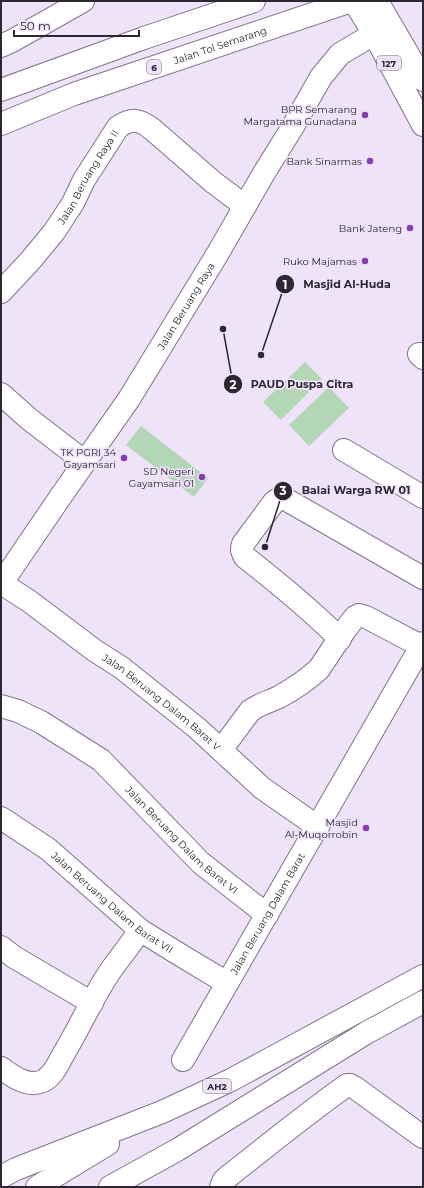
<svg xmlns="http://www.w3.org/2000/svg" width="424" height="1188" font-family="Montserrat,sans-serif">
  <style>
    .green { fill: #b3d6b6 }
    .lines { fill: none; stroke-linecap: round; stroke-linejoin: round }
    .minor-casing { stroke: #7f7489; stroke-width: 24 }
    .major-casing { stroke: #7f7489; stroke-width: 24 }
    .highway-casing { stroke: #7f7489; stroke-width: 24 }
    .minor { stroke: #fff; stroke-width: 22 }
    .major { stroke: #fff; stroke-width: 22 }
    .highway { stroke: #fff; stroke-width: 22 }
    .poi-dot { fill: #863daf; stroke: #eee3f9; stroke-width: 1.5 }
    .labels { text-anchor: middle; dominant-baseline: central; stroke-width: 3.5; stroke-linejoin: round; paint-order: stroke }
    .shield { fill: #eee3f9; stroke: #665f6c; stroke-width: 1 }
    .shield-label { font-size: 9px; font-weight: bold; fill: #2c2730 }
    .street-label { font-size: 10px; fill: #2c2730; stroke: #eee3f9 }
    .poi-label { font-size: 10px; fill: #2c2730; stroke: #eee3f9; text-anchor: end }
    .leader { fill: none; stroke: #2c2730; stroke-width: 1.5 }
    .callout-dot { fill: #2c2730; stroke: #eee3f9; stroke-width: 1.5 }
    .mark-label { font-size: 12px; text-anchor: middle; font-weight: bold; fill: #fff }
    .callout-label { font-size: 11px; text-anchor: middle; font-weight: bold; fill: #2c2730; stroke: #eee3f9; stroke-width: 3.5; stroke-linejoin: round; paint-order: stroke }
  </style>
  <rect width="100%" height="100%" fill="#eee3f9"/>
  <!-- green -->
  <g class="green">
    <polygon points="305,362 322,379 281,420 263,402"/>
    <polygon points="329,387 349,408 309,446 289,425"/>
    <polygon points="141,426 208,478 194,497 126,445"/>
  </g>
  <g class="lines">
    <!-- minor casing -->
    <g class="minor-casing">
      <g id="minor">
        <polyline points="1,46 12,41 83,1"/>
        <path id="s1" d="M1 292 30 261 54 232 73 203 84 180 118 127C132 118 139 119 152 129L213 182 245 206"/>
        <polyline points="419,354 423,358"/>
        <polyline points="1,394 29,419 85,462"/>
        <polyline points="344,450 423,497"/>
        <path id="s2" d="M1 583 29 601 94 650 122 668 197 728 262 788 318 827"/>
        <path id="s3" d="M1 584 61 496 129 399 218 253 264 173 292 128 321 77 340 54 374 34"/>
        <path d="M340 639C310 609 278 583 245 557 242 552 241 550 243 544L274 502C279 498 281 498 287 500L423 578"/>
        <path id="s4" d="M1 706 18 711 41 722 101 760 201 863 267 915"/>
        <path d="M221 750 250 711C259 704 269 702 279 697 292 690 308 679 319 669L345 630 355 617 359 615 366 617 421 646"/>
        <path id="s5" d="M1 818 48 849 140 930 177 953 227 983"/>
        <polyline points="1,947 14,957 92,1003"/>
        <path id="s6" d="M183 1060 423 643"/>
        <path d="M1 1068C12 1076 28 1088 43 1081 53 1076 58 1064 63 1055 80 1027 93 996 111 970 121 956 131 944 140 930"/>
        <path d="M221 1187 224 1180C264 1148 305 1115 347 1085H350L354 1087 423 1137"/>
      </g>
    </g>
    <!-- major casing -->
    <g class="major-casing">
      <g id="major">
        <polyline points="354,1 374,34 423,125"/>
        <polyline points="377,1 423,80"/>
      </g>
    </g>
    <!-- highway casing -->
    <g class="highway-casing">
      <g id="highway">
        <polyline points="1,90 144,38 254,1"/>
        <path id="s7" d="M1 124 74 94 351 1"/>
        <polyline points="1,1177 16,1169 162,1112 231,1080 423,976"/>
        <polyline points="37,1187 108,1144"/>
        <polyline points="110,1187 177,1150 366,1033 423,1002"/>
      </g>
    </g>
    <!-- minor -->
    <use href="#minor" class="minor"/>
    <!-- major -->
    <use href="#major" class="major"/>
    <!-- highway -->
    <use href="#highway" class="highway"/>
  </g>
  <!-- markers -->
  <g class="poi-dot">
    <circle cx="365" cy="115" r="4"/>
    <circle cx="370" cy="161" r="4"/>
    <circle cx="410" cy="228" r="4"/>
    <circle cx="365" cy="261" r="4"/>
    <circle cx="124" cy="458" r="4"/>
    <circle cx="202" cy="477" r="4"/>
    <circle cx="366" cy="828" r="4"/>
  </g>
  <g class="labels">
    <!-- shield labels -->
    <g class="shield">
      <rect x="377" y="56" width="24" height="14" rx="3"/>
      <rect x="147" y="60" width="14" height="14" rx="3"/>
      <rect x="203" y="1079" width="28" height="14" rx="3"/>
    </g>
    <g class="shield-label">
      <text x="389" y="63">127</text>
      <text x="154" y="67">6</text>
      <text x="217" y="1086">AH2</text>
    </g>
    <!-- street labels -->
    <g class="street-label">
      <text stroke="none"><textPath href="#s7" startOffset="233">Jalan Tol Semarang</textPath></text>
      <text stroke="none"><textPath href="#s1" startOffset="145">Jalan Beruang Raya II</textPath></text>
      <text stroke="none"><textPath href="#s3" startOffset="334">Jalan Beruang Raya</textPath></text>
      <text stroke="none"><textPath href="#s2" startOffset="200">Jalan Beruang Dalam Barat V</textPath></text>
      <text stroke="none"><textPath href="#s4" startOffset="228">Jalan Beruang Dalam Barat VI</textPath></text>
      <text stroke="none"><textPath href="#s5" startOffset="140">Jalan Beruang Dalam Barat VII</textPath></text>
      <text stroke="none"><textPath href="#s6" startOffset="169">Jalan Beruang Dalam Barat</textPath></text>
    </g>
    <!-- poi labels -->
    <g class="poi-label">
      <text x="357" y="109">BPR Semarang<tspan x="357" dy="12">Margatama Gunadana</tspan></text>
      <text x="362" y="161">Bank Sinarmas</text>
      <text x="402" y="228">Bank Jateng</text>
      <text x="357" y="261">Ruko Majamas</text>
      <text x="116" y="452">TK PGRI 34<tspan x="116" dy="12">Gayamsari</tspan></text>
      <text x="194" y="471">SD Negeri<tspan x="194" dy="12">Gayamsari 01</tspan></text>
      <text x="358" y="822">Masjid<tspan x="358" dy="12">Al-Muqorrobin</tspan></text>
    </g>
  </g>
  <!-- callouts -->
  <path class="leader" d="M261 355L285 284M223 329L233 384M265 547L283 491"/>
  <g class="callout-dot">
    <circle cx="261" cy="355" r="4"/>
    <circle cx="223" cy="329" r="4"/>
    <circle cx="265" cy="547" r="4"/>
    <circle cx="285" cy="284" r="10"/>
    <circle cx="233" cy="384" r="10"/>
    <circle cx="283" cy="491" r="10"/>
  </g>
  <g class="mark-label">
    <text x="285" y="289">1</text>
    <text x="233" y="389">2</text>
    <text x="283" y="495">3</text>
  </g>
  <g class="callout-label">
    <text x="347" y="288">Masjid Al-Huda</text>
    <text x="302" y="388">PAUD Puspa Citra</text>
    <text x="356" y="494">Balai Warga RW 01</text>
  </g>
  <!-- border -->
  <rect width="424" height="1188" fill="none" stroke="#2c2730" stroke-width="4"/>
  <!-- scale -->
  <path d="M14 30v6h125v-6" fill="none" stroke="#2c2730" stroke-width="2"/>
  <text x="20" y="30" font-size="12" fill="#2c2730" stroke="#eee3f9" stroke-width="3" paint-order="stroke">50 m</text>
</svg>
